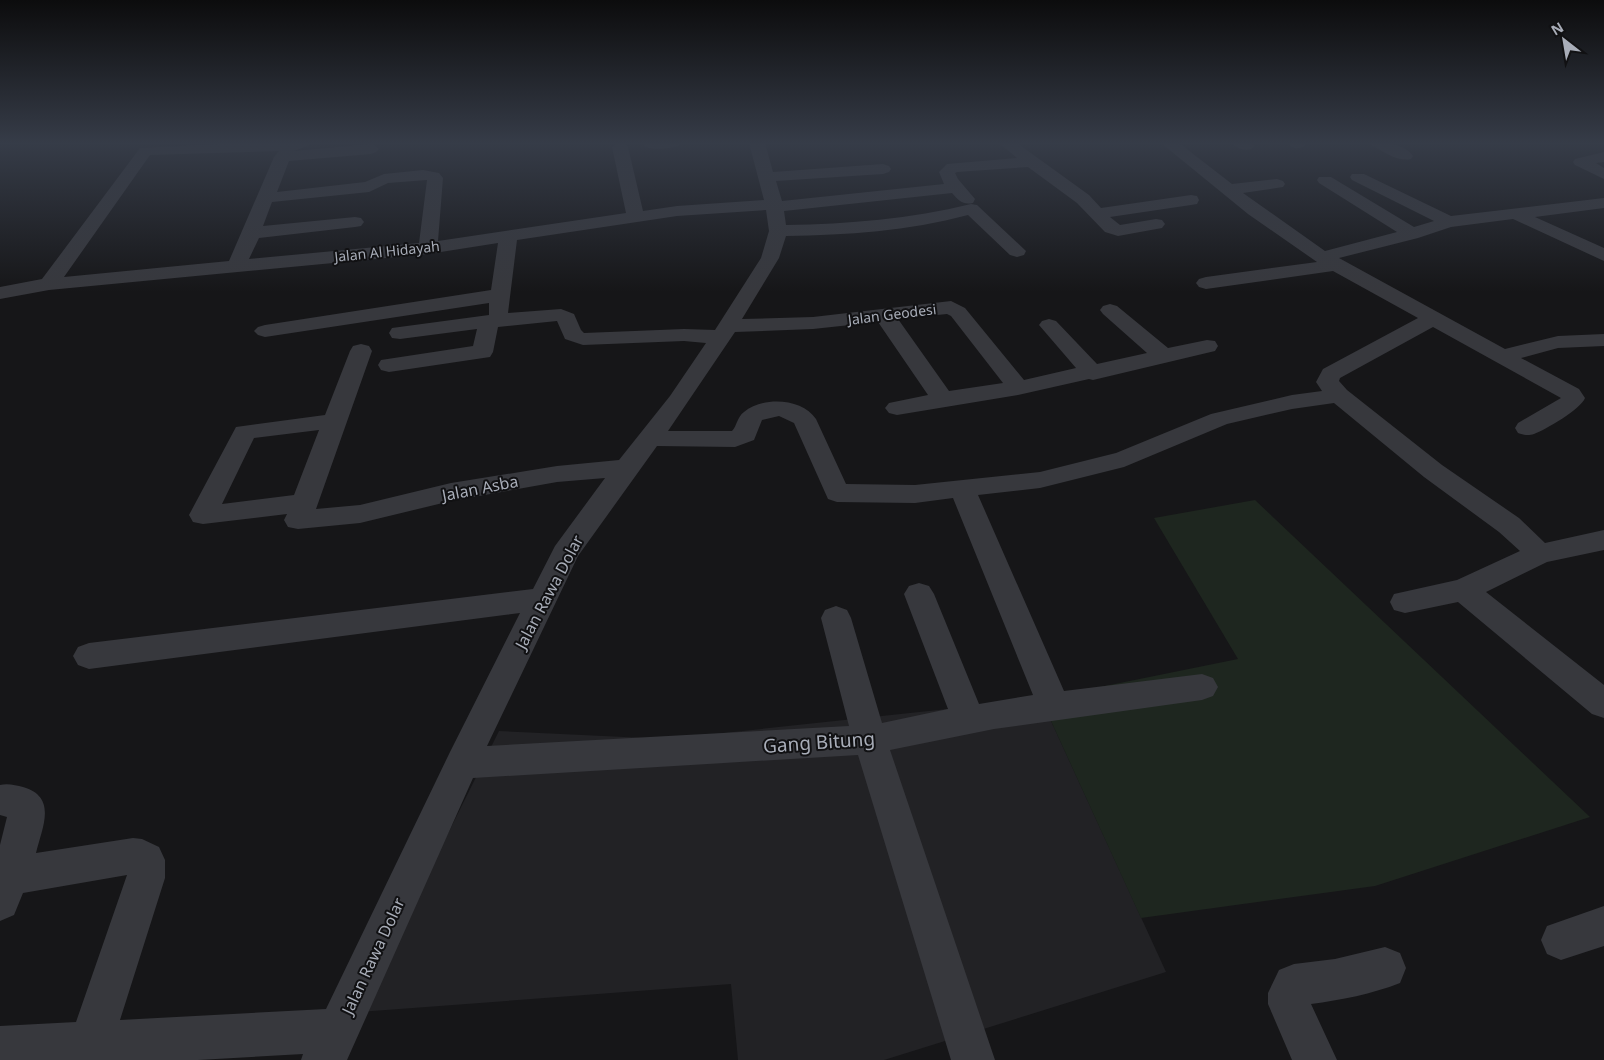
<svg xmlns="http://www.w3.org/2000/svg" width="1604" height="1060" font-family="'Noto Sans',sans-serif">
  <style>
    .built { fill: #222225 }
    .green { fill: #1e261f }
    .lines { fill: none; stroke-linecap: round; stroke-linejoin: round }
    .minor { fill: #37383d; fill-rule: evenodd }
    .labels { text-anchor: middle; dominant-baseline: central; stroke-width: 4; stroke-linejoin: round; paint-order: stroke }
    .far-street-label { font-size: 14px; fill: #a8adb8; stroke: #111113 }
    .street-label { font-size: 16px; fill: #a8adb8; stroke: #111113 }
    .near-street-label { font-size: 19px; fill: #a8adb8; stroke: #111113 }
  </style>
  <rect width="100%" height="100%" fill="#161618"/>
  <!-- built -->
  <polygon class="built" points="1041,699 1166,972 884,1060 738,1060 731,984 359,1012 499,731 667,739"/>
  <!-- green -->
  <polygon class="green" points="1255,500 1590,817 1375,886 1141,918 1041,699 1238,659 1154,518"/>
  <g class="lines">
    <!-- minor -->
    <g class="minor">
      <path d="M241 143H310L307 146 294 151 371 144 376 146 379 149 376 152 371 154 289 161 277 192 365 182 384 174 423 170 439 173 443 178 438 241 626 213 612 147 617 143 625 144 628 147 643 211 677 206 764 200 749 143H765L773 172 883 164 889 166 891 169 889 172 883 174 776 181 782 201 944 184 939 172 947 164 1017 158 999 143H1017L1089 195 1101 208 1191 195 1197 196 1199 200 1197 204 1191 205 1110 217 1120 225 1156 219 1162 220 1165 224 1162 228 1118 236 1105 232 1077 203 1028 167 957 172 955 173 958 179 975 199 973 203C963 205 959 201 952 193L784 211 786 225C849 224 910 219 971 204L977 205 1026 251 1024 255 1017 257 1010 255 968 215C908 231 847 235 786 236L779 258 742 319 813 317 951 301 965 308 1024 380 1076 368 1039 325 1042 321 1049 319 1056 321 1097 364 1147 353 1103 314 1100 310 1103 306 1110 304 1117 306 1168 348 1207 340 1215 341 1218 346 1215 351 1093 380 1089 379 1018 395 897 415 889 413 885 408 889 403 928 395 878 322 813 329 735 332 668 431H732C737 426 737 417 744 412 763 396 802 398 816 419L846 484 915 485 1040 472 1116 453 1211 414 1292 395 1322 391 1316 382 1323 369 1418 318 1333 271 1206 289 1199 287 1196 283 1199 279 1206 277 1317 262 1248 214 1161 143H1179L1232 184 1277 179 1283 181 1285 184 1283 187 1243 193 1325 251 1397 232 1319 183 1317 180 1319 177H1331L1414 227 1434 221 1352 180 1350 177 1352 174H1364L1451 216 1604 198V208L1535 217 1604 248V261L1513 219 1451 227 1418 238 1339 258 1505 349 1558 336 1604 334V346L1558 348 1521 358 1579 389 1585 398C1581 409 1545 430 1534 434 1528 436 1524 435 1518 433L1515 428 1518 423 1561 398 1433 327 1340 378 1339 381 1347 390 1442 465 1519 518 1545 543 1604 530V550L1547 562 1486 592 1604 685V718L1592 714 1458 602 1405 613 1394 610 1390 602 1394 594 1457 580 1520 551 1499 532 1424 477 1334 403 1292 409 1227 424 1124 467 1040 488 978 495 1064 691 1202 674 1213 678 1218 687 1213 696 1202 700 994 729 890 750 995 1060H951L858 755 473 778 347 1060H301L303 1054 198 1060H0V1026L76 1022 127 875 23 893 14 915 0 921V845L7 817 0 815V785C7 783 16 785 23 787 58 797 42 828 36 853L133 838 142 839 159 847 165 860V878L120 1020 326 1009 450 752 520 613 89 669 78 665 73 656 78 647 89 643 533 589 555 546 605 478 557 482 451 501 360 523 298 529 288 527 284 520 287 514 203 524 193 522 189 515 236 427 325 415 350 351 353 346 361 344 369 346 372 351 316 509 360 505 451 483 520 472 557 466 619 460 670 396 706 343 684 341 583 345 565 339 557 321 498 327 493 352 490 357 389 372 381 370 378 365 381 360 473 346 477 329 400 339 392 338 389 333 392 328 489 315V303L265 337 258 335 254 331 258 327 265 325 491 290 498 243 428 254 49 290 0 299V287L42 279 140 148ZM279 151 274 157 229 261 64 277 150 155ZM427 180 419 243 249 259 259 238 355 227 361 226 364 222 361 218 355 217 263 226 272 202 369 192 388 183ZM766 210 769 231 761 258 715 330 684 329 584 333 581 330 574 314 561 309 508 313 517 240 677 216ZM947 314 951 316 1003 383 949 391 898 319ZM779 416 794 423 828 499 837 502 915 503 953 498 1033 695 979 704 934 594 929 586 919 583 909 586 904 594 948 709 882 723 851 618 847 610 836 606 825 610 821 618 849 726 487 746 578 556 657 446 735 447 754 440 762 420ZM319 430 294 495 222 504 254 438Z"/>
      <path d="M643 143H681L678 146C668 149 655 150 645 147Z"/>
      <path d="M1232 143H1252L1254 146 1251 149C1244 151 1237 149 1232 143Z"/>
      <path d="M1288 143H1305L1306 144 1303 147C1297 149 1292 149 1288 143Z"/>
      <path d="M1370 143C1385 143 1404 143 1413 156L1411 159C1398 162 1384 152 1373 146Z"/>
      <polygon points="1604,152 1604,162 1596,163 1604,168 1604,179 1575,165 1573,162 1575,159"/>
      <polygon points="1604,906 1604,946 1561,960 1547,954 1541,940 1547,926"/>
      <path d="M1385 947 1400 953 1406 968 1400 983C1372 994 1341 1000 1311 1004L1337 1060H1292L1268 1004V993L1279 970 1294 964 1335 959Z"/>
    </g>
  </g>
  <!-- sky -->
  <linearGradient id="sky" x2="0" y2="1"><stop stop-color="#0c0c0d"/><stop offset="0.49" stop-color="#363c48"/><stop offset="1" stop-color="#363c48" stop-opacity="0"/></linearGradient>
  <rect width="1604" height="292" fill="url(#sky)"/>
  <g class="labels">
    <!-- far-street labels -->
    <g class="far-street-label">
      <text transform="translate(387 251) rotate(-6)">Jalan Al Hidayah</text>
      <text transform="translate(892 314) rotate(-7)">Jalan Geodesi</text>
    </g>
    <!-- street labels -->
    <g class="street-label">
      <text transform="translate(480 488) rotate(-11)">Jalan Asba</text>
      <text transform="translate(549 592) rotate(-62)">Jalan Rawa Dolar</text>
      <text transform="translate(373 956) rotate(-65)">Jalan Rawa Dolar</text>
    </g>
    <!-- near-street labels -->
    <g class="near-street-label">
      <text transform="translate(819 742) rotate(-4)">Gang Bitung</text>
    </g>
  </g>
  <!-- north arrow -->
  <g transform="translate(1564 40) rotate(329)" stroke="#111113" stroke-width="4" paint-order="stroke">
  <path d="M0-4L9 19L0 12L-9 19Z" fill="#a8adb8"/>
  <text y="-8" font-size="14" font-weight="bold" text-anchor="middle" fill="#a8adb8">N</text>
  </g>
</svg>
